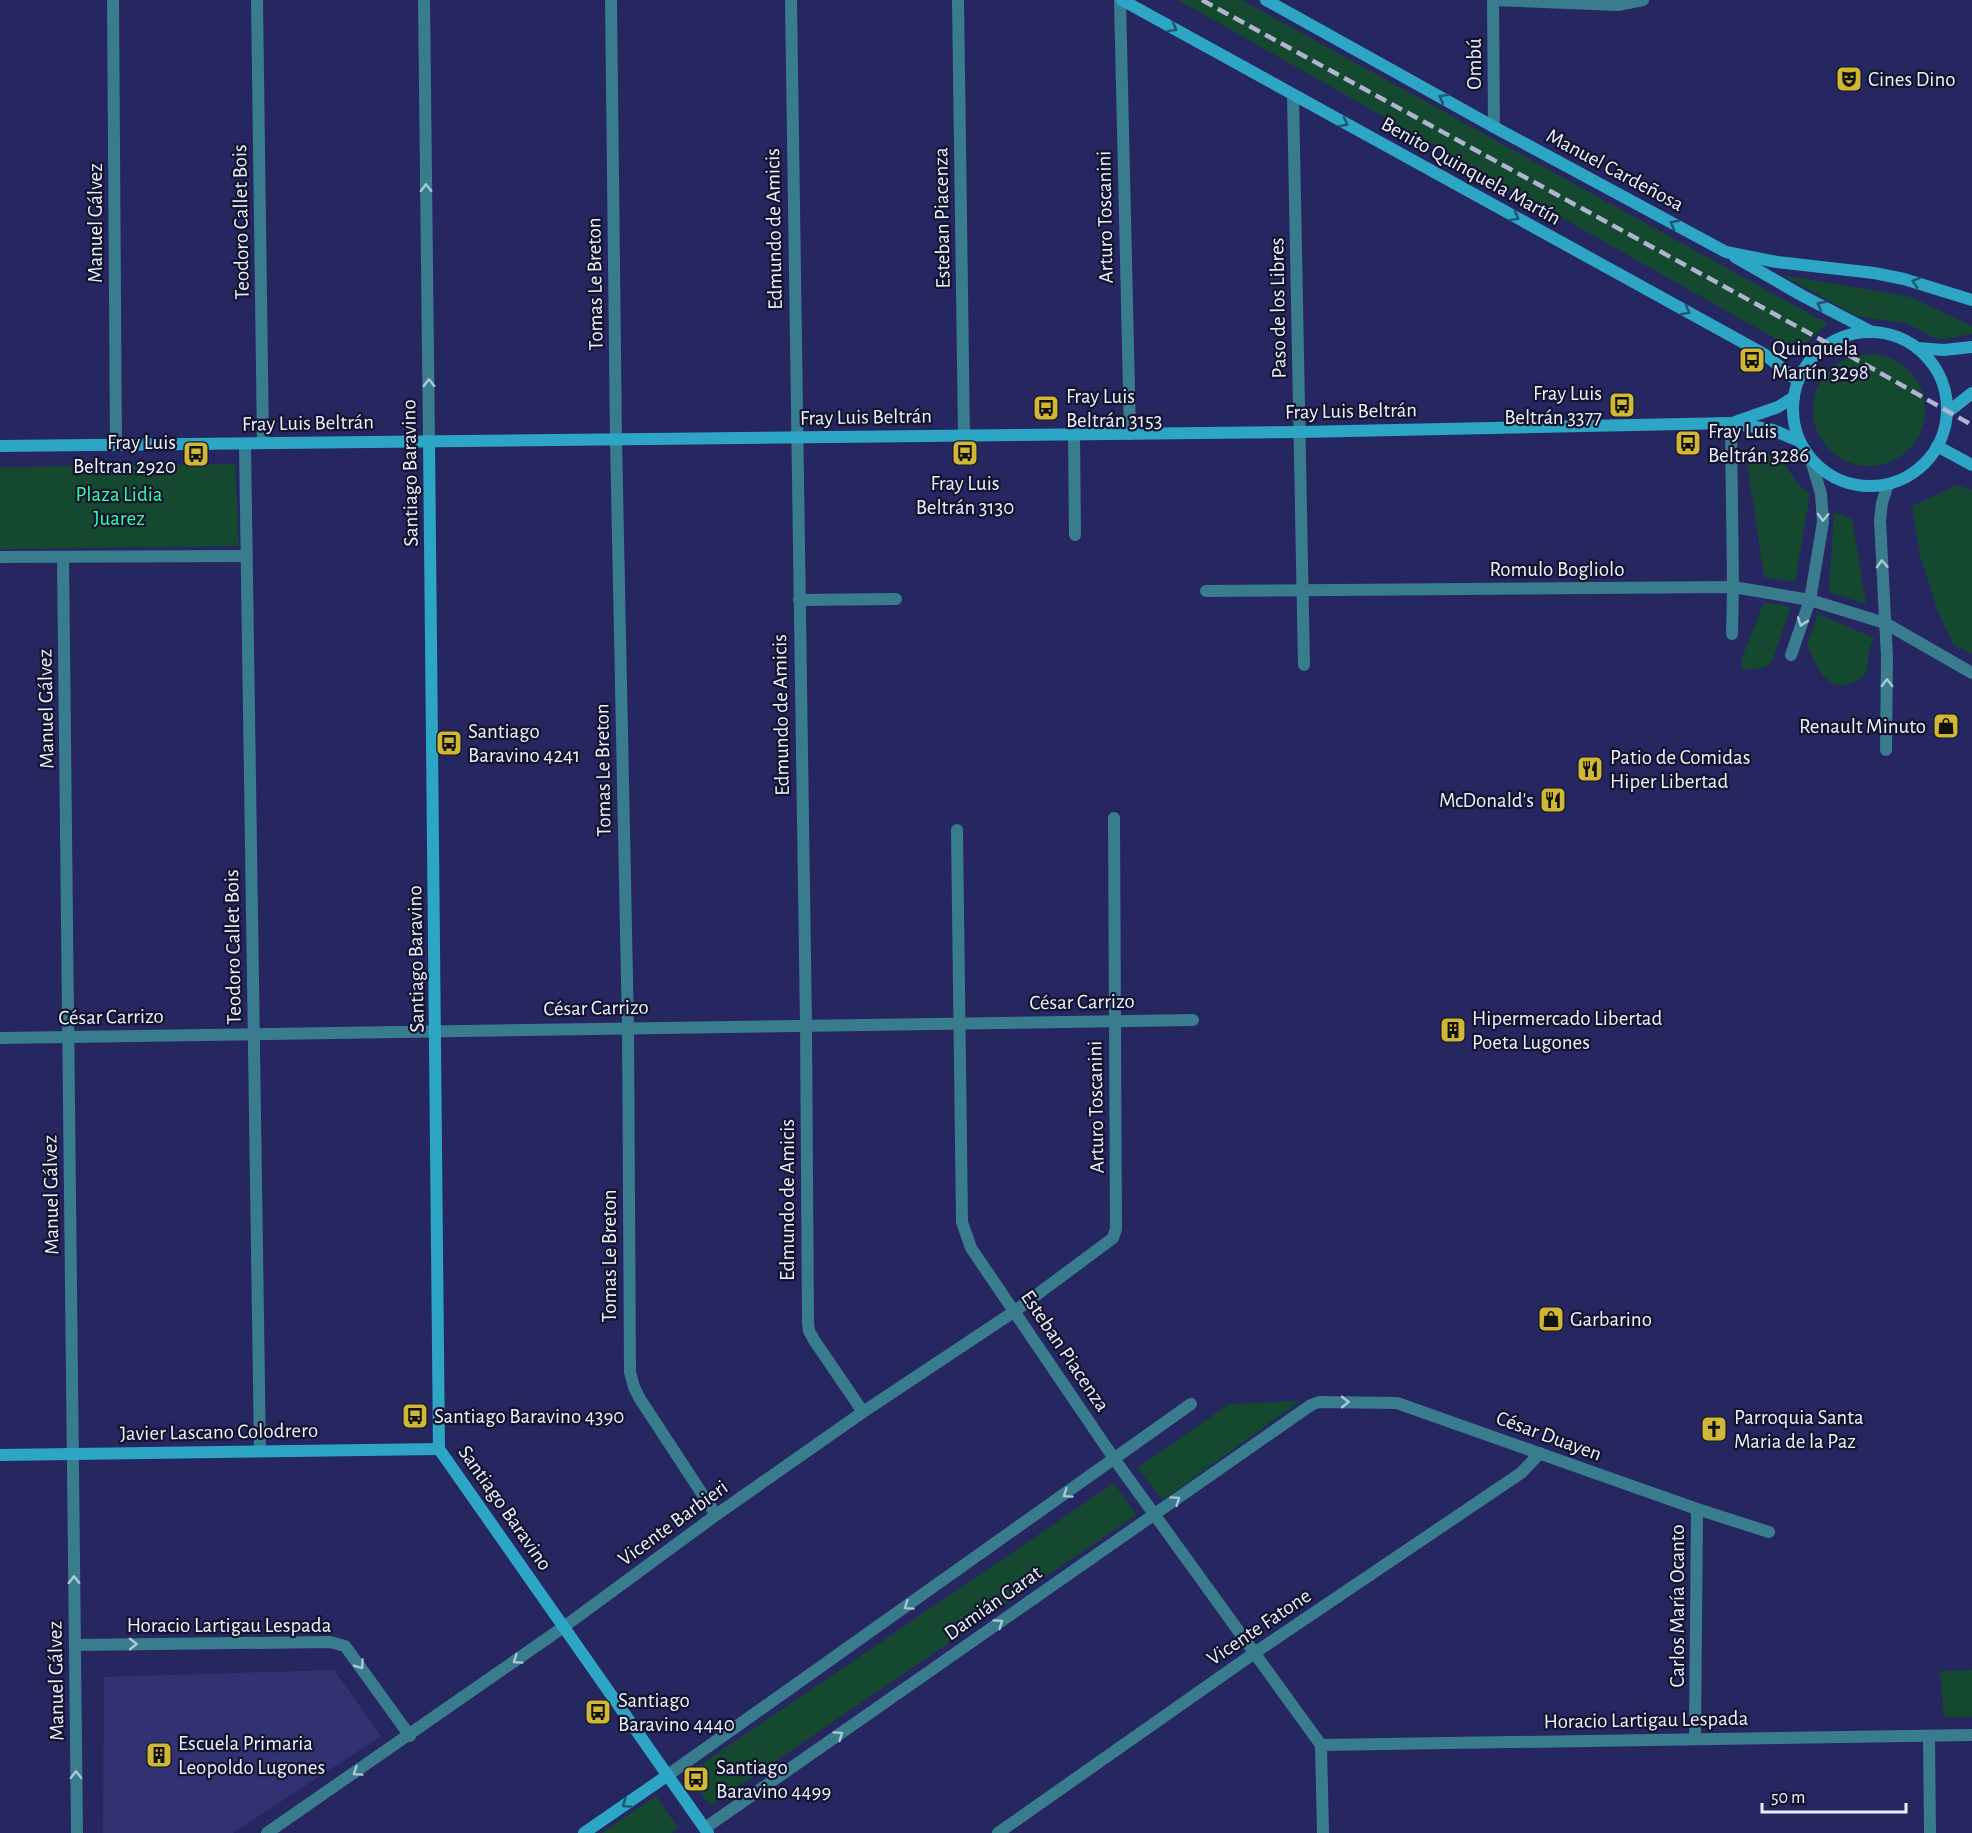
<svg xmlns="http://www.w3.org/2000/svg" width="1972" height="1833" font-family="'Alegreya Sans',sans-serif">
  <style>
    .built { fill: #313272 }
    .green { fill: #15492f }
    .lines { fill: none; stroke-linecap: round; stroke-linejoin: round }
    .minor { stroke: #397c8e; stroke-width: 12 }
    .secondary { stroke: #2ca6c4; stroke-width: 12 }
    .rail { stroke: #b1b3cf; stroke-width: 4.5; stroke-dasharray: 12 6; stroke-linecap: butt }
    .oneway { stroke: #1e5672 }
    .oneway2 { stroke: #adc7d6 }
    .labels { text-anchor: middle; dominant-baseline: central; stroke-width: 4.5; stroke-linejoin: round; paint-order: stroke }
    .street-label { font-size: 21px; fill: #eceffd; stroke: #13142e }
    .poi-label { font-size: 21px; fill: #eceffd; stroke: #13142e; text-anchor: start }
    .park-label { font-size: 21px; fill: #38fba5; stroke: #13142e }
  </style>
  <rect width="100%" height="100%" fill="#262661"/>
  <!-- built -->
  <polygon class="built" points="334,1670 381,1736 233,1833 103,1833 104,1677"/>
  <!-- green -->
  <g class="green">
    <polygon points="1178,0 1242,0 1828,324 1797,351"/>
    <polygon points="1782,275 1911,297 1972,326 1972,334 1939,340 1906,323 1859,317"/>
    <circle cx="1869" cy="410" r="56"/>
    <polygon points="1745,449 1778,454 1797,483 1810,494 1795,582 1764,577"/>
    <polygon points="235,464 239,546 0,549 0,467"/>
    <polygon points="1957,485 1972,490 1972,654 1954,645 1938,612 1920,556 1912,506"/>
    <polygon points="1834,512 1852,519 1866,604 1829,592"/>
    <polygon points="1764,602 1791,607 1771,664 1759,669 1742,670 1741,660"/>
    <path d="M1818 614 1874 638C1872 643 1869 650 1868 656 1868 661 1869 664 1867 669 1864 677 1858 681 1850 684 1824 692 1816 663 1807 645Z"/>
    <polygon points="1300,1401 1163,1500 1137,1468 1229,1404"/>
    <polygon points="1114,1483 1136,1515 710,1806 687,1774"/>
    <polygon points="1972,1670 1972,1717 1944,1717 1940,1671"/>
    <polygon points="656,1796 678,1828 671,1833 602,1833"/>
  </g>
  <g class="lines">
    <!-- minor -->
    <g class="minor">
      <polyline points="113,0 116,445"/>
      <polyline points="257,0 263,443"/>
      <polyline points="424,0 429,441"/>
      <polyline points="611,0 616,439 628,1028 630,1372 634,1387 640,1399 716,1515"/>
      <polyline points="791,0 806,1025 808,1322 809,1331 814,1340 863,1412"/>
      <polyline points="958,0 964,436"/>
      <polyline points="1120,0 1130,434"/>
      <polyline points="1493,0 1618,5 1643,0"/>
      <polyline points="1493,0 1494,127"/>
      <polyline points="1293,95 1304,665"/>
      <polyline points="1731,423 1733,587 1732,634"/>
      <polyline points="1074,435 1075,535"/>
      <polyline points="245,444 260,1451"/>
      <polyline points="0,557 247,556"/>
      <polyline points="63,557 77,1833"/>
      <polyline points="1206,591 1733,587 1810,600 1885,623 1972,673"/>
      <polyline points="799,600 896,599"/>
      <polyline points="1791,655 1810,600 1823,522 1821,494 1811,460"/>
      <polyline points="1886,750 1887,658 1880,520 1882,503 1888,484"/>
      <polyline points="957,830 962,1222 971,1248 1115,1460 1321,1745 1323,1833"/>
      <polyline points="0,1038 1193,1020"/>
      <polyline points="75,1645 330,1642 345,1646 410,1736"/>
      <polyline points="1929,1736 1930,1833"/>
      <polyline points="1695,1738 1697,1509"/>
      <polyline points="1321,1745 1972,1735"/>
      <polyline points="668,1775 1191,1404"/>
      <polyline points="705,1828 1311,1405 1319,1402 1397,1403 1697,1509 1769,1532"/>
      <polyline points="267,1833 565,1626 716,1515 863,1412 1015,1311 1113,1238 1116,1229 1114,818"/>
      <polyline points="998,1833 1253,1654 1521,1473 1540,1453"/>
    </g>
    <!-- secondary -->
    <g class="secondary">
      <polyline points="1122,0 1764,354 1798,381"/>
      <polyline points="1266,0 1494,127 1726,252 1777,262 1874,273 1904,279 1972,300"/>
      <polyline points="1735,257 1801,295 1872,332"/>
      <circle cx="1870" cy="409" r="77"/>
      <polyline points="1917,348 1944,350 1972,347"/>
      <polyline points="1948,412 1972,393"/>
      <polyline points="1735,422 1778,407 1794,397"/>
      <polyline points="429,441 439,1449 708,1833"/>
      <polyline points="0,446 1301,432 1731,423 1773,430 1799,441"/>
      <polyline points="1937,446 1972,465"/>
      <polyline points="0,1455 439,1449"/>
      <polyline points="584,1833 668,1775"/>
    </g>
    <!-- rail -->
    <polyline class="rail" points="1202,0 1829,344 1972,425"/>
  </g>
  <!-- one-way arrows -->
  <defs><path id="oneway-chevron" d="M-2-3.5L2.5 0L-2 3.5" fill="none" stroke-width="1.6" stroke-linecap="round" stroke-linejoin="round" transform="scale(1.5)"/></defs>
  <g class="oneway">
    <use href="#oneway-chevron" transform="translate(1173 28) rotate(29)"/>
    <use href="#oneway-chevron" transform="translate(1443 98) rotate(-151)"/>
    <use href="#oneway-chevron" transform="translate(1344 123) rotate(29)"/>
    <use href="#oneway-chevron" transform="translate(1515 217) rotate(29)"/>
    <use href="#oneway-chevron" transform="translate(1674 224) rotate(-152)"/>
    <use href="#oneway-chevron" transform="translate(1916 282) rotate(-164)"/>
    <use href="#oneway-chevron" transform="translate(1821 305) rotate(-152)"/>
    <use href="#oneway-chevron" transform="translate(1686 311) rotate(29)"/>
    <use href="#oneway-chevron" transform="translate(626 1804) rotate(145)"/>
  </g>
  <g class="oneway2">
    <use href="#oneway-chevron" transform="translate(426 188) rotate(-91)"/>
    <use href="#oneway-chevron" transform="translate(429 383) rotate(-91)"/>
    <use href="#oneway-chevron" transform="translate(1823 517) rotate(92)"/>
    <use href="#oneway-chevron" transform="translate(1882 564) rotate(-92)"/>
    <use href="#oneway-chevron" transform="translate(1802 622) rotate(109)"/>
    <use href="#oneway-chevron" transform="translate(1887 683) rotate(-89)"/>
    <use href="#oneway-chevron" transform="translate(1345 1402) rotate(-1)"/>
    <use href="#oneway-chevron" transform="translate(1067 1494) rotate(145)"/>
    <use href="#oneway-chevron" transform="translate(1176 1500) rotate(-35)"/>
    <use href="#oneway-chevron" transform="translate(74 1580) rotate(-90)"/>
    <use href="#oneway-chevron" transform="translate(908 1606) rotate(145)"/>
    <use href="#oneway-chevron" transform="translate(999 1623) rotate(-35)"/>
    <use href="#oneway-chevron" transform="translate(133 1644) rotate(-1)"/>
    <use href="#oneway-chevron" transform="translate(517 1660) rotate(145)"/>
    <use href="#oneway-chevron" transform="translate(360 1665) rotate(55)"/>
    <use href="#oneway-chevron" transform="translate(839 1735) rotate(-35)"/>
    <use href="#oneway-chevron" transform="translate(357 1772) rotate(146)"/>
    <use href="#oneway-chevron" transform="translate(76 1775) rotate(-91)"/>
  </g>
  <!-- icons -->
  <defs>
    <g id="theatre-square" transform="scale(1.35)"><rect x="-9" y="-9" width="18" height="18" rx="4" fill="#d0b836" stroke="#13142e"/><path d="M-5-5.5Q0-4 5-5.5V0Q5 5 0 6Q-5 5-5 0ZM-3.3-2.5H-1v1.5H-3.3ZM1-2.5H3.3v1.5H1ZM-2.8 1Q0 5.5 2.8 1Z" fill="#111"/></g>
    <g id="bus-square" transform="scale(1.35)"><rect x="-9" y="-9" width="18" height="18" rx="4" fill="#d0b836" stroke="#13142e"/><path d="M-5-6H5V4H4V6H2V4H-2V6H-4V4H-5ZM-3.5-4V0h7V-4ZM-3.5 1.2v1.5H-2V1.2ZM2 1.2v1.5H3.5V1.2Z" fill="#111"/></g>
    <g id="shop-square" transform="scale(1.35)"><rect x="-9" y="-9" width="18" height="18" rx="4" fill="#d0b836" stroke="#13142e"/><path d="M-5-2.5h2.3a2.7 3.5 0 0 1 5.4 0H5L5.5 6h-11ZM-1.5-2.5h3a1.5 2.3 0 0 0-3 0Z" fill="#111"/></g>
    <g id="restaurant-square" transform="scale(1.35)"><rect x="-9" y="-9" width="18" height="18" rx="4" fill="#d0b836" stroke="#13142e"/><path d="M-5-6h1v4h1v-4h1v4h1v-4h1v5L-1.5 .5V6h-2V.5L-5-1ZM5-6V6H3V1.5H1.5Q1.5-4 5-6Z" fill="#111"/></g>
    <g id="building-square" transform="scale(1.35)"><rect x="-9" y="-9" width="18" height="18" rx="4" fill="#d0b836" stroke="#13142e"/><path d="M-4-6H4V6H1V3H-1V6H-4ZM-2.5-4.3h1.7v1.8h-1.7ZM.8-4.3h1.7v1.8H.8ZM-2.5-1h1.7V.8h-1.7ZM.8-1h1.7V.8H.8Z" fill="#111"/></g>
    <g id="church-square" transform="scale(1.35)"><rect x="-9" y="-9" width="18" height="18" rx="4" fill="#d0b836" stroke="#13142e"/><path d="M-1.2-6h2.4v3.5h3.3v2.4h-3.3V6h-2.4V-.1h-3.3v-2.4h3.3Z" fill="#111"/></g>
  </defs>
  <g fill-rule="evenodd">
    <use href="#theatre-square" x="1849" y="79"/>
    <use href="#bus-square" x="1752" y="360"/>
    <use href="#bus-square" x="1622" y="405"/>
    <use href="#bus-square" x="1046" y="408"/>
    <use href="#bus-square" x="1688" y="443"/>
    <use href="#bus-square" x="965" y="453"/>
    <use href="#bus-square" x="196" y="454"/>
    <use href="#shop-square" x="1946" y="726"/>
    <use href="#bus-square" x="449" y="743"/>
    <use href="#restaurant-square" x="1590" y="769"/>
    <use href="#restaurant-square" x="1553" y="800"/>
    <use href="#building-square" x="1453" y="1030"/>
    <use href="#shop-square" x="1551" y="1319"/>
    <use href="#bus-square" x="415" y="1416"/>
    <use href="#church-square" x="1714" y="1429"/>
    <use href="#bus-square" x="598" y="1712"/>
    <use href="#building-square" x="159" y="1755"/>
    <use href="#bus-square" x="696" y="1779"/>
  </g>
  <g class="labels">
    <!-- street labels -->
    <g class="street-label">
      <text transform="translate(1474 64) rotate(-90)">Ombú</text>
      <text transform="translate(1615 170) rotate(28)">Manuel Cardeñosa</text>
      <text transform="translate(1471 171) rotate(29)">Benito Quinquela Martín</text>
      <text transform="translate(1105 217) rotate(-91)">Arturo Toscanini</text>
      <text transform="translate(942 218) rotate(-91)">Esteban Piacenza</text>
      <text transform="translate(241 222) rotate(-91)">Teodoro Callet Bois</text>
      <text transform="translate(95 223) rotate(-90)">Manuel Gálvez</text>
      <text transform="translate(774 229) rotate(-91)">Edmundo de Amicis</text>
      <text transform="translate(595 284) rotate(-91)">Tomas Le Breton</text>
      <text transform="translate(1278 308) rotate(-91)">Paso de los Libres</text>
      <text transform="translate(1351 411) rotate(-1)">Fray Luis Beltrán</text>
      <text transform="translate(866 417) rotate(-1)">Fray Luis Beltrán</text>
      <text transform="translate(308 423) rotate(-1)">Fray Luis Beltrán</text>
      <text transform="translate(410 473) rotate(-91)">Santiago Baravino</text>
      <text x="1557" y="569">Romulo Bogliolo</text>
      <text transform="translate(46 709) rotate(-91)">Manuel Gálvez</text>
      <text transform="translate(781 715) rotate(-91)">Edmundo de Amicis</text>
      <text transform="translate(603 770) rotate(-91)">Tomas Le Breton</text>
      <text transform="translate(233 947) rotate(-91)">Teodoro Callet Bois</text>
      <text transform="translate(416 959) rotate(-91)">Santiago Baravino</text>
      <text transform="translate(1082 1002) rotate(-1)">César Carrizo</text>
      <text transform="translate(596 1008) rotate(-1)">César Carrizo</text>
      <text transform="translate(111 1017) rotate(-1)">César Carrizo</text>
      <text transform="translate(1096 1107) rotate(-91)">Arturo Toscanini</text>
      <text transform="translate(51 1195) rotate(-91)">Manuel Gálvez</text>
      <text transform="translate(787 1200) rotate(-90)">Edmundo de Amicis</text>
      <text transform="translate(609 1256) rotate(-90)">Tomas Le Breton</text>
      <text transform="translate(1065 1351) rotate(56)">Esteban Piacenza</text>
      <text transform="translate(219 1432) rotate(-1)">Javier Lascano Colodrero</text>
      <text transform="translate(1549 1436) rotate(20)">César Duayen</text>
      <text transform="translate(505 1508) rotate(55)">Santiago Baravino</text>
      <text transform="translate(673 1523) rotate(-36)">Vicente Barbieri</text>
      <text transform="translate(993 1603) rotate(-35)">Damián Garat</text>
      <text transform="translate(1677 1606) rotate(-90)">Carlos María Ocanto</text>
      <text x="229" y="1625">Horacio Lartigau Lespada</text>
      <text transform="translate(1259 1627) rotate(-34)">Vicente Fatone</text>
      <text transform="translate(56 1681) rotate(-91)">Manuel Gálvez</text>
      <text transform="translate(1646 1720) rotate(-1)">Horacio Lartigau Lespada</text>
    </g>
    <!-- poi labels -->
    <g class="poi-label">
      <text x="1868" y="79">Cines Dino</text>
      <text x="1772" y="348">Quinquela<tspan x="1772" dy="24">Martín 3298</tspan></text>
      <text x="1602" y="393" text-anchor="end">Fray Luis<tspan x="1602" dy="24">Beltrán 3377</tspan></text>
      <text x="1066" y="396">Fray Luis<tspan x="1066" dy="24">Beltrán 3153</tspan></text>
      <text x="1708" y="431">Fray Luis<tspan x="1708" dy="24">Beltrán 3286</tspan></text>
      <text x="176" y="442" text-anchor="end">Fray Luis<tspan x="176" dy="24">Beltran 2920</tspan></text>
      <text x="965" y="483" text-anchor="middle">Fray Luis<tspan x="965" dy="24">Beltrán 3130</tspan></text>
      <text x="1926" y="726" text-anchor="end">Renault Minuto</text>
      <text x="468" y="731">Santiago<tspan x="468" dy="24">Baravino 4241</tspan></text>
      <text x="1610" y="757">Patio de Comidas<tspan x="1610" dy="24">Hiper Libertad</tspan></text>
      <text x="1534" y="800" text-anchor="end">McDonald's</text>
      <text x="1472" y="1018">Hipermercado Libertad<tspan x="1472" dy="24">Poeta Lugones</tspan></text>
      <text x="1570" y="1319">Garbarino</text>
      <text x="434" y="1416">Santiago Baravino 4390</text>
      <text x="1734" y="1417">Parroquia Santa<tspan x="1734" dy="24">Maria de la Paz</tspan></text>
      <text x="618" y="1700">Santiago<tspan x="618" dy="24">Baravino 4440</tspan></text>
      <text x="178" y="1743">Escuela Primaria<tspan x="178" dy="24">Leopoldo Lugones</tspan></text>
      <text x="716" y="1767">Santiago<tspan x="716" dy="24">Baravino 4499</tspan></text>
    </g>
    <!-- park labels -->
    <g class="park-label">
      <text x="119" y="494">Plaza Lidia<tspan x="119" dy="24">Juarez</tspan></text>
    </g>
  </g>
  <!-- scale -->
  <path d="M1762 1803v9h144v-9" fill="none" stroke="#eceffd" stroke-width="3"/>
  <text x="1771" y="1803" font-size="18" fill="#eceffd" stroke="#13142e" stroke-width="4.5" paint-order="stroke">50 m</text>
</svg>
